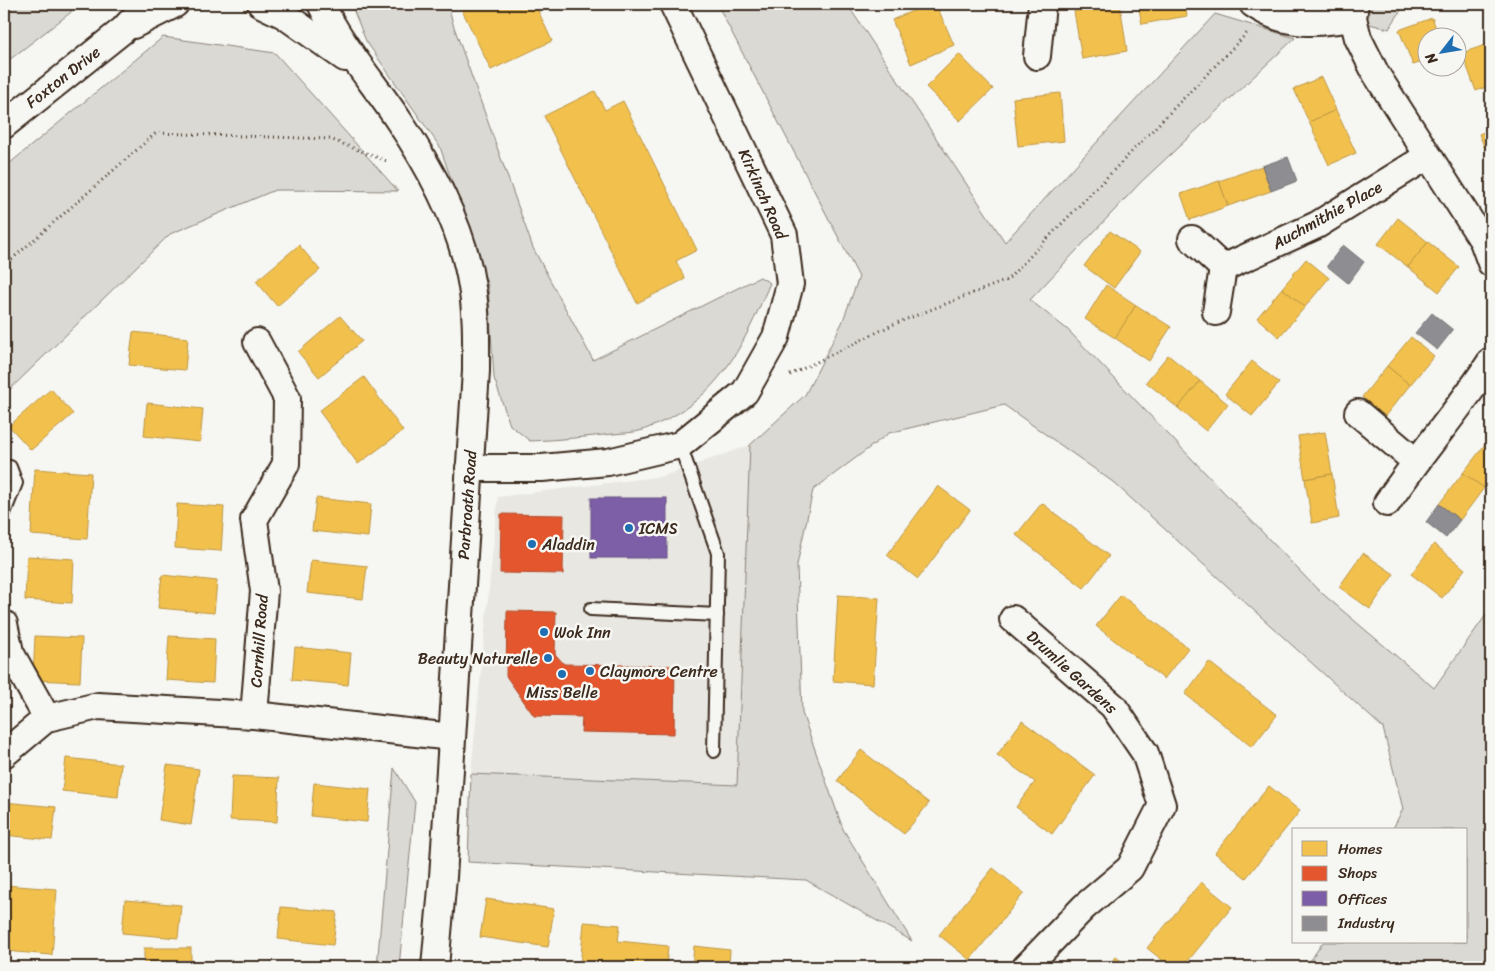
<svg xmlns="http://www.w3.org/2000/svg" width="1495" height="971" font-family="Sriracha,sans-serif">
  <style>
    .built { fill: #e8e7e2 }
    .green { fill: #dad9d3; stroke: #8a8278 }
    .homes { fill: #f2c14e; stroke: #bb9440 }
    .shops { fill: #e4572e; stroke: #b14a29 }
    .offices { fill: #7b5ea7; stroke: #684e7e }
    .industry { fill: #8d8d92; stroke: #746f6f }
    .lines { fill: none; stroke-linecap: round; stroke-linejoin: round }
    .lane-casing { stroke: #3b2a1e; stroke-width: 16 }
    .street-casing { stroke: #3b2a1e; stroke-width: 30 }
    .path { stroke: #3b2a1e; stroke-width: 3; stroke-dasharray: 1 4; stroke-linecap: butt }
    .lane { stroke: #f6f6f2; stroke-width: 12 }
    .street { stroke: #f6f6f2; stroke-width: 26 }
    .poi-dot { fill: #1f6fb2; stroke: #f6f6f2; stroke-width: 2 }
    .labels { text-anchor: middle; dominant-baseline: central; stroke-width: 5; stroke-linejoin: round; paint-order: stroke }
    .street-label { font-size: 16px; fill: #3b2a1e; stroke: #f6f6f2 }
    .poi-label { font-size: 16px; fill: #3b2a1e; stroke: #f6f6f2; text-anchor: start }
  </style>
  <rect width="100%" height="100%" fill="#f6f6f2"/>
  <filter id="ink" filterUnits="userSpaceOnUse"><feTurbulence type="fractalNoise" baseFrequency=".02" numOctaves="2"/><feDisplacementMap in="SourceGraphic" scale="10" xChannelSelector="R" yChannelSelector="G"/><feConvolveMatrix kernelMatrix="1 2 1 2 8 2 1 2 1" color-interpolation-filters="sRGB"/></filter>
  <g filter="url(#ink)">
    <!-- built -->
    <polygon class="built" points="750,445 737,786 471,774 498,497 664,476"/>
    <!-- green -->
    <g class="green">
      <polygon points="4,4 77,4 70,13 4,64"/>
      <path d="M351 4H448L453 24 533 248 593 360 760 277 770 283C741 351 717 403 643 430 634 433 622 433 613 434 585 437 558 440 530 441L510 425 494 378 488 286 440 147 366 41Z"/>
      <polygon points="717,4 847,4 1005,242 1215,14 1295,38 1141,182 1030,300 1068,330 1317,589 1434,688 1491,608 1491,967 1306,967 1323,942 1466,942 1466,830 1392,830 1403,809 1383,728 1113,482 1004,405 889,433 813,490 797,565 802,713 843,829 912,941 806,880 468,862 471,774 737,785 750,445 805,395 842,323 859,277"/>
      <polygon points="1374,4 1405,4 1389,29 1365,23"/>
      <polygon points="163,37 275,53 398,191 275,190 170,234 4,395 4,168"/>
      <polygon points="394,768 415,802 399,967 377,967"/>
    </g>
    <!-- homes -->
    <g class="homes">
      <polygon points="459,4 535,4 552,41 491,70"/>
      <polygon points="928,4 936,4 954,45 911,64 892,20"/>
      <polygon points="1120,4 1127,51 1082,59 1074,11"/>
      <polygon points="1138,4 1185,4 1187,16 1142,24"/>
      <polygon points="1432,18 1440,38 1428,38 1428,60 1413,65 1399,30"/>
      <polygon points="1491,43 1491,85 1476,91 1462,53"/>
      <polygon points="959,54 993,89 960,121 926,87"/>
      <polygon points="1321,77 1336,110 1309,122 1294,89"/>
      <polygon points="595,91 605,110 623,101 697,250 676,261 685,279 637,303 544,116"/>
      <polygon points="1060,93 1064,141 1018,146 1013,98"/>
      <polygon points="1336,110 1356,153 1329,165 1309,122"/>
      <polygon points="1491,129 1491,163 1479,134"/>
      <polygon points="1262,166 1271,191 1228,206 1219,181"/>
      <polygon points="1219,181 1228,206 1190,220 1181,194"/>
      <polygon points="1398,218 1428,242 1408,267 1378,244"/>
      <polygon points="1110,231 1140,252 1114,288 1084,266"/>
      <polygon points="1428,242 1459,267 1439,292 1408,267"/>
      <polygon points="299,245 320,270 277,306 256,281"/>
      <polygon points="1306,259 1329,278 1305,307 1282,288"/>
      <polygon points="1106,285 1136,305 1115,338 1085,319"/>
      <polygon points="1282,288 1305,307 1279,337 1257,318"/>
      <polygon points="1136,305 1171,327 1149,361 1115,338"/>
      <polygon points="340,316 362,341 319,377 298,352"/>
      <polygon points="133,332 188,338 185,370 129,365"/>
      <polygon points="1411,337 1434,356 1410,385 1387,366"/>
      <polygon points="1168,355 1200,381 1178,408 1146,382"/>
      <polygon points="1252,361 1279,383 1252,416 1225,394"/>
      <polygon points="1387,366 1410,385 1385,416 1362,397"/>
      <polygon points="364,377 403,431 358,464 319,411"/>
      <polygon points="1200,381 1228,404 1206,431 1178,408"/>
      <polygon points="51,389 73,414 31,450 9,426"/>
      <polygon points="147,403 203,409 200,442 144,436"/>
      <polygon points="1325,432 1332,474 1305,479 1298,436"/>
      <polygon points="1490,438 1491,480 1484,488 1463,473"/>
      <polygon points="35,469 91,473 87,539 31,535"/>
      <polygon points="1463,473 1484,488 1460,520 1439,504"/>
      <polygon points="1332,474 1339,518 1312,523 1305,479"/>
      <polygon points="938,486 970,510 918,579 887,555"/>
      <polygon points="316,498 371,504 368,537 312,531"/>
      <polygon points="1042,503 1109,556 1084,588 1016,535"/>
      <polygon points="177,504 224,507 221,551 175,548"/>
      <polygon points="1434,544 1465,569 1442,598 1411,574"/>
      <polygon points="1363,553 1394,574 1370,609 1339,587"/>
      <polygon points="27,556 74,559 72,603 25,600"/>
      <polygon points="311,560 367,566 363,599 307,593"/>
      <polygon points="162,575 217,581 214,613 158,608"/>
      <polygon points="838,595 879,598 873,684 833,681"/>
      <polygon points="1121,595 1188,648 1164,679 1096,626"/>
      <polygon points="35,636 82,638 80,682 33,680"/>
      <polygon points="169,636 215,639 213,683 166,680"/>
      <polygon points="295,647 351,653 348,685 292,680"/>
      <polygon points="1209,662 1277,715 1252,747 1185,694"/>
      <polygon points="1022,721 1095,775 1052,834 1016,807 1035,782 997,755"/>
      <polygon points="861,750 929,803 904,834 837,781"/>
      <polygon points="66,758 121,764 118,797 62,791"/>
      <polygon points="167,765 199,769 191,825 159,820"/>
      <polygon points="232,776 279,778 277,822 230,820"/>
      <polygon points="314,783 370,789 367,822 311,816"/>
      <polygon points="1269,786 1300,811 1246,878 1215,853"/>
      <polygon points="4,802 56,807 52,840 4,835"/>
      <polygon points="993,868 1024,893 970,960 939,935"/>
      <polygon points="1201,882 1232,907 1183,967 1171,967 1147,948"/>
      <polygon points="4,885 57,889 52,955 4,951"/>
      <polygon points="486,899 554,909 548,947 480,937"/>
      <polygon points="125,900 181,905 178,938 122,933"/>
      <polygon points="281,907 337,912 333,945 278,939"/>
      <polygon points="584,922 620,925 618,941 668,946 666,967 580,967"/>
      <polygon points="694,946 730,950 729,966 742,967 692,967"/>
      <rect x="144" y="948" width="47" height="19"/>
      <polygon points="1116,957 1129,967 1107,967"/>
    </g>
    <!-- shops -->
    <g class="shops">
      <polygon points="501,514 564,515 563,574 500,573"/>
      <polygon points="507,611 556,612 555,654 564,664 675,666 674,734 581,732 582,717 534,716 506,676"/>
    </g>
    <!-- offices -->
    <rect class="offices" x="591" y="498" width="76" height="60"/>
    <!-- industry -->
    <g class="industry">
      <polygon points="1288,157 1297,181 1271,191 1262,166"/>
      <polygon points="1343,245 1364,262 1348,283 1327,266"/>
      <polygon points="1432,313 1453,330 1437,350 1415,333"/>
      <polygon points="1439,504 1460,520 1446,538 1426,522"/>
    </g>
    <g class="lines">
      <!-- lane casing -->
      <g class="lane-casing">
        <g id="lane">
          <polyline points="680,445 718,553 714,751"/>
          <polyline points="4,513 16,483 10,467"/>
          <polyline points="591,609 717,615"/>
        </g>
      </g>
      <!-- street casing -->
      <g class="street-casing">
        <g id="street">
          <polyline points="261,4 284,15 345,58"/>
          <path d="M321 4C342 47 373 82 399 121 432 170 463 228 472 287 477 315 476 343 476 371L443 877 435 967"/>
          <path d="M1253 4C1284 26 1317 24 1353 18"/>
          <polyline points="1355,4 1353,18 1358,38 1376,74 1483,241 1491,263"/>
          <polyline points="133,25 175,4"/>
          <polyline points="1037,56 1042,4"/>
          <polyline points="4,125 123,30 147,4"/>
          <polyline points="1192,239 1223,268 1216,312"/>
          <polyline points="1223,268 1317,225 1428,156"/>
          <polyline points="1358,413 1415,461"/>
          <polyline points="469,468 542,468 608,462 680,445 745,392 776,337 790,284 784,235 673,4"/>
          <path d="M1387 503C1420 454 1459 410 1491 361"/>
          <polyline points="1013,619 1113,706 1145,753 1162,805 1130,868 1084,907 1026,967"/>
          <polyline points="4,624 10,652 47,718"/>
          <polyline points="254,715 264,591 254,520 286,464 287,398 257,342"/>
          <polyline points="4,754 47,718 98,706 254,715 452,737"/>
        </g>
      </g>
      <!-- path -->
      <g class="path">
        <polyline points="4,266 156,133 330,139 389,162"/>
        <polyline points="790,375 894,324 1007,280 1247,33"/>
      </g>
      <!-- lane -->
      <use href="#lane" class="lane"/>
      <!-- street -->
      <use href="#street" class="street"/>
    </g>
  </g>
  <!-- markers -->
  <g class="poi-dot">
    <circle cx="629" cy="528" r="5"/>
    <circle cx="532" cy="544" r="5"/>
    <circle cx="544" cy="632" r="5"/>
    <circle cx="548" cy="658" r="5"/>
    <circle cx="590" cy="671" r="5"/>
    <circle cx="562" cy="674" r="5"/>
  </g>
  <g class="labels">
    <!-- street labels -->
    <g class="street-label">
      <text transform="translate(63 77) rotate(-38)">Foxton Drive</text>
      <text transform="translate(763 194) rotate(66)">Kirkinch Road</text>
      <text transform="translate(1327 215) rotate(-29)">Auchmithie Place</text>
      <text transform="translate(467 505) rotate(-86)">Parbroath Road</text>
      <text transform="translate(259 641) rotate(-86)">Cornhill Road</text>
      <text transform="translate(1072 672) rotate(42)">Drumlie Gardens</text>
    </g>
    <!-- poi labels -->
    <g class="poi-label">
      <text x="639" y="528">ICMS</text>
      <text x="542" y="544">Aladdin</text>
      <text x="554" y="632">Wok Inn</text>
      <text x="538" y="658" text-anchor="end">Beauty Naturelle</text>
      <text x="600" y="671">Claymore Centre</text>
      <text x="562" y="692" text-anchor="middle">Miss Belle</text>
    </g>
  </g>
  <!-- margin -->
  <rect width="1495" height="971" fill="none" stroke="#f6f6f2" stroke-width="20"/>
  <rect x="10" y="10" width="1475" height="951" fill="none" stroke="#3b2a1e" stroke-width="2" filter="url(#ink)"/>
  <!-- legend -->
  <rect x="1292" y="828" width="175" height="115" fill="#f6f6f2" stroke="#aba49d"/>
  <rect x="1302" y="841" width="25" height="15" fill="#f2c14e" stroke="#aba49d"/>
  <text x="1338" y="854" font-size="15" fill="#3b2a1e">Homes</text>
  <rect x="1302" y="866" width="25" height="15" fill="#e4572e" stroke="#aba49d"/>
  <text x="1338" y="878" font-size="15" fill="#3b2a1e">Shops</text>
  <rect x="1302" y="891" width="25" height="15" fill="#7b5ea7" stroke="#aba49d"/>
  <text x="1338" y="904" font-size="15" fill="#3b2a1e">Offices</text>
  <rect x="1302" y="916" width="25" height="15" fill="#8d8d92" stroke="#aba49d"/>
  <text x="1338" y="928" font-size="15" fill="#3b2a1e">Industry</text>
  <!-- north arrow -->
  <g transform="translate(1442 52) rotate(239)"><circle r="24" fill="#f6f6f2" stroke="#aba49d"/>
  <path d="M0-4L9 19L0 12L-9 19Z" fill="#1f6fb2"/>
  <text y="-8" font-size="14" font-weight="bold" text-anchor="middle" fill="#3b2a1e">N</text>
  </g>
</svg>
